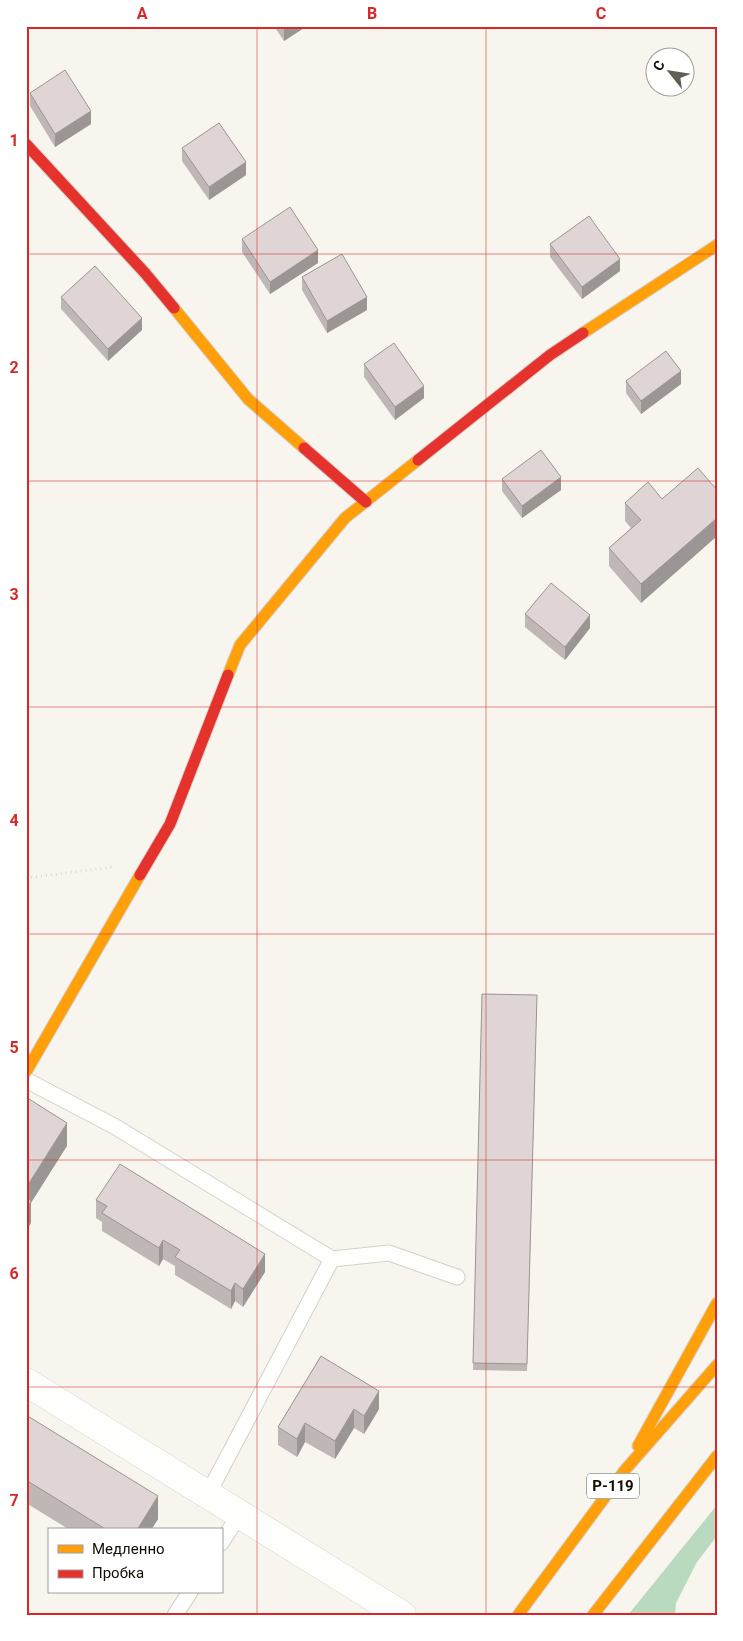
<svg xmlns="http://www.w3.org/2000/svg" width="743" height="1641" font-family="Roboto,sans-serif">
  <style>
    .forest { fill: #b9dabf }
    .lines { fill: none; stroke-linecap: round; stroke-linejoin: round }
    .lane-casing { stroke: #d5d1c8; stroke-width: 17 }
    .street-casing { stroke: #d5d1c8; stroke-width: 29 }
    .slow-casing { stroke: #d5d1c8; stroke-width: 13 }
    .jam-casing { stroke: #d5d1c8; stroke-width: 13 }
    .path { stroke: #dcdbd8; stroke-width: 3; stroke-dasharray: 1 4; stroke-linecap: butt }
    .lane { stroke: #fefefc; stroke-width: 15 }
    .street { stroke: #fefefc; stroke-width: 28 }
    .slow { stroke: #ff9f0a; stroke-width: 11 }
    .jam { stroke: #e5322d; stroke-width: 11 }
    .wall { fill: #bfb7b6 }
    .shaded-wall { fill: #9b9594 }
    .building { fill: #ded5d4; stroke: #9b9594 }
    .grid { fill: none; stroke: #d62828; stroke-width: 1; stroke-opacity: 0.55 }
    .labels { text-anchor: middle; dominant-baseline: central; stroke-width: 4.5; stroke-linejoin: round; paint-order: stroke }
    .shield { fill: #fff; stroke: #59564f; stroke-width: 1 }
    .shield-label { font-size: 15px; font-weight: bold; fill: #120d03 }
    .neatline { fill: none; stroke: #d62828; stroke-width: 2 }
    .grid-label { font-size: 16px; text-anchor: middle; font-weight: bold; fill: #d62828 }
  </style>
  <rect width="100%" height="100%" fill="#f8f5ee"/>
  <!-- forest -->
  <polygon class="forest" points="717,1505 717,1536 697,1562 676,1603 675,1615 628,1615"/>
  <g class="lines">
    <!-- lane casing -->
    <g class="lane-casing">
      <g id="lane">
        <polyline points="26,1080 114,1126 332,1259"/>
        <polyline points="208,1494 332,1259 389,1253 457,1277"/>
        <polyline points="221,1543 240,1514"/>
        <polyline points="175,1615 190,1592"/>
      </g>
    </g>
    <!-- street casing -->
    <g class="street-casing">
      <polyline id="street" points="26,1382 402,1615"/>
    </g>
    <!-- slow casing -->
    <g class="slow-casing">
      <g id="slow">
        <polyline points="174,308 248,399 304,448"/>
        <polyline points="583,333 717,245"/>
        <polyline points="228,675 240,645 345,518 418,460"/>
        <polyline points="26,1072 140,875"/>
        <polyline points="638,1446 717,1303"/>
        <polyline points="518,1615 625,1470 717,1365"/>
        <polyline points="593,1615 717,1456"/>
      </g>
    </g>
    <!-- jam casing -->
    <g class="jam-casing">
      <g id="jam">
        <polyline points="26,144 145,273 174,308"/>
        <polyline points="304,448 366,502"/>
        <polyline points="418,460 550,355 583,333"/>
        <polyline points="140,875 170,824 228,675"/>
      </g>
    </g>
    <!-- path -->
    <polyline class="path" points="26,878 112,867"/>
    <!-- lane -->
    <use href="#lane" class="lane"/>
    <!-- street -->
    <use href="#street" class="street"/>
    <!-- slow -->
    <use href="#slow" class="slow"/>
    <!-- jam -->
    <use href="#jam" class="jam"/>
  </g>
  <!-- wall -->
  <g class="wall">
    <polygon points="274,26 307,26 284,41"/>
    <polygon points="30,93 91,124 55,147 30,106"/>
    <polygon points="717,110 717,125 716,124 716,111"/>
    <polygon points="182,148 246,175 209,200 182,161"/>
    <polygon points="242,239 318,263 270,294 242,252"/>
    <polygon points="550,244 620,271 582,299 550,257"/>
    <polygon points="302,277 367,310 327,333 302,290"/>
    <polygon points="61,297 142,330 108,361 61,309"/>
    <polygon points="364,364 424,398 395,420 364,377"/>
    <polygon points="626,381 681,384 641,414 626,393"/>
    <polygon points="502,479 561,490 522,518 502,491"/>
    <polygon points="717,490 717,536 641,603 609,566 609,548 631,528 625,521 625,503 662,499"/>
    <polygon points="525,614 590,628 565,660 525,627"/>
    <polygon points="482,994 537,995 527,1371 473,1370"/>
    <polygon points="96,1200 265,1272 243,1307 235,1301 231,1309 175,1275 175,1266 163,1259 159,1266 102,1231 102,1222 96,1218"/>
    <polygon points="321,1356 379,1409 364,1434 354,1428 335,1459 305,1442 297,1457 278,1445 278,1427"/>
    <polygon points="26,1415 158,1519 151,1530 70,1530 26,1503"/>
  </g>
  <!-- shaded-wall -->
  <g class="shaded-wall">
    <polygon points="287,26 307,26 284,41 284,29"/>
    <polygon points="91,111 91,124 55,147 55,134"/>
    <polygon points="246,162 246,175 209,200 209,187"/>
    <polygon points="318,250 318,263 270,294 270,282"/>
    <polygon points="620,259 620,271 582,299 582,287"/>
    <polygon points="367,297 367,310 327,333 327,321"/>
    <polygon points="142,318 142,330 108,361 108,349"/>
    <polygon points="681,371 681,384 641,414 641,401"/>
    <polygon points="424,386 424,398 395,420 395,407"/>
    <polygon points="561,477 561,490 522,518 522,506"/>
    <polygon points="717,518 717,536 641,603 641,584"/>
    <polygon points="590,615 590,628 565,660 565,647"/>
    <polygon points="67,1123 67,1146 31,1203 31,1223 26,1232 26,1188"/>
    <polygon points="163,1240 163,1259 159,1266 159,1248"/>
    <polygon points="265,1254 265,1272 243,1307 243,1289"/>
    <polygon points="235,1283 235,1301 231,1309 231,1291"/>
    <polygon points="379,1391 379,1409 364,1434 364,1416"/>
    <polygon points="354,1409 354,1428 335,1459 335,1441"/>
    <polygon points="305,1423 305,1442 297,1457 297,1439"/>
    <polygon points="158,1496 158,1519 151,1530 137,1530"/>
  </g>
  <!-- building -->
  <g class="building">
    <polygon points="65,70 91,111 55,134 30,93"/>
    <polygon points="219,123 246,162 209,187 182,148"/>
    <polygon points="290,207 318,250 270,282 242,239"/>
    <polygon points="589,216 620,259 582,287 550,244"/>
    <polygon points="342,254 367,297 327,321 302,277"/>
    <polygon points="95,266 142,318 108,349 61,297"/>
    <polygon points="394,343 424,386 395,407 364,364"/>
    <polygon points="666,351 681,371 641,401 626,381"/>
    <polygon points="541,450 561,477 522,506 502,479"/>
    <polygon points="698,468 717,490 717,518 641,584 609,548 641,520 625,503 648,482 662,499"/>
    <polygon points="551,583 590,615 565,647 525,614"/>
    <polygon points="482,994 537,995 527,1364 473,1363"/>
    <polygon points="26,1097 67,1123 26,1188"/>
    <polygon points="120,1164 265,1254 243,1289 235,1283 231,1291 175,1257 180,1250 163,1240 159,1248 102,1213 107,1206 96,1200"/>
    <polygon points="26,1197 31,1201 26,1209"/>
    <polygon points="321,1356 379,1391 364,1416 354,1409 335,1441 305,1423 297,1439 278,1427"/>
    <polygon points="26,1415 158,1496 137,1530 107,1530 26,1480"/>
  </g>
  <!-- grid -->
  <path class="grid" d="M257 26V1615M486 26V1615M26 254H717M26 481H717M26 707H717M26 934H717M26 1160H717M26 1387H717"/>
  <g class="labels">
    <!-- shield labels -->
    <rect class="shield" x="587" y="1473.5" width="52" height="25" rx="4"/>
    <g class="shield-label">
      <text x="613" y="1486">Р-119</text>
    </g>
  </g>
  <!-- border -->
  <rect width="743" height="1641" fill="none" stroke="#ffffff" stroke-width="55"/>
  <!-- legend -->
  <rect x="48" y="1528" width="175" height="65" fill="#ffffff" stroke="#a09e9a"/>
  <rect x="58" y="1545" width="25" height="8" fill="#ff9f0a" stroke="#a09e9a"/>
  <text x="92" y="1554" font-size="15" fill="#120d03">Медленно</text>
  <rect x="58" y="1570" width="25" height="8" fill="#e5322d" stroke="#a09e9a"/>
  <text x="92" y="1578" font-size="15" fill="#120d03">Пробка</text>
  <!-- north arrow -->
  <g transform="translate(670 72) rotate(300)"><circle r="24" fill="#ffffff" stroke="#a09e9a"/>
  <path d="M0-4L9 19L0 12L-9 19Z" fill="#625e55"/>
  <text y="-8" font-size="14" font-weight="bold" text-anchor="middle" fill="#120d03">С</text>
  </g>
  <rect x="28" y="28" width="688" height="1586" class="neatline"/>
  <g class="grid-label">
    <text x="142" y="19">A</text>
    <text x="372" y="19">B</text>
    <text x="601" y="19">C</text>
    <text x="14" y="146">1</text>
    <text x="14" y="373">2</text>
    <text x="14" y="600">3</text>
    <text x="14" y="826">4</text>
    <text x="14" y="1053">5</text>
    <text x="14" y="1279">6</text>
    <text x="14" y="1506">7</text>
  </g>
</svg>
